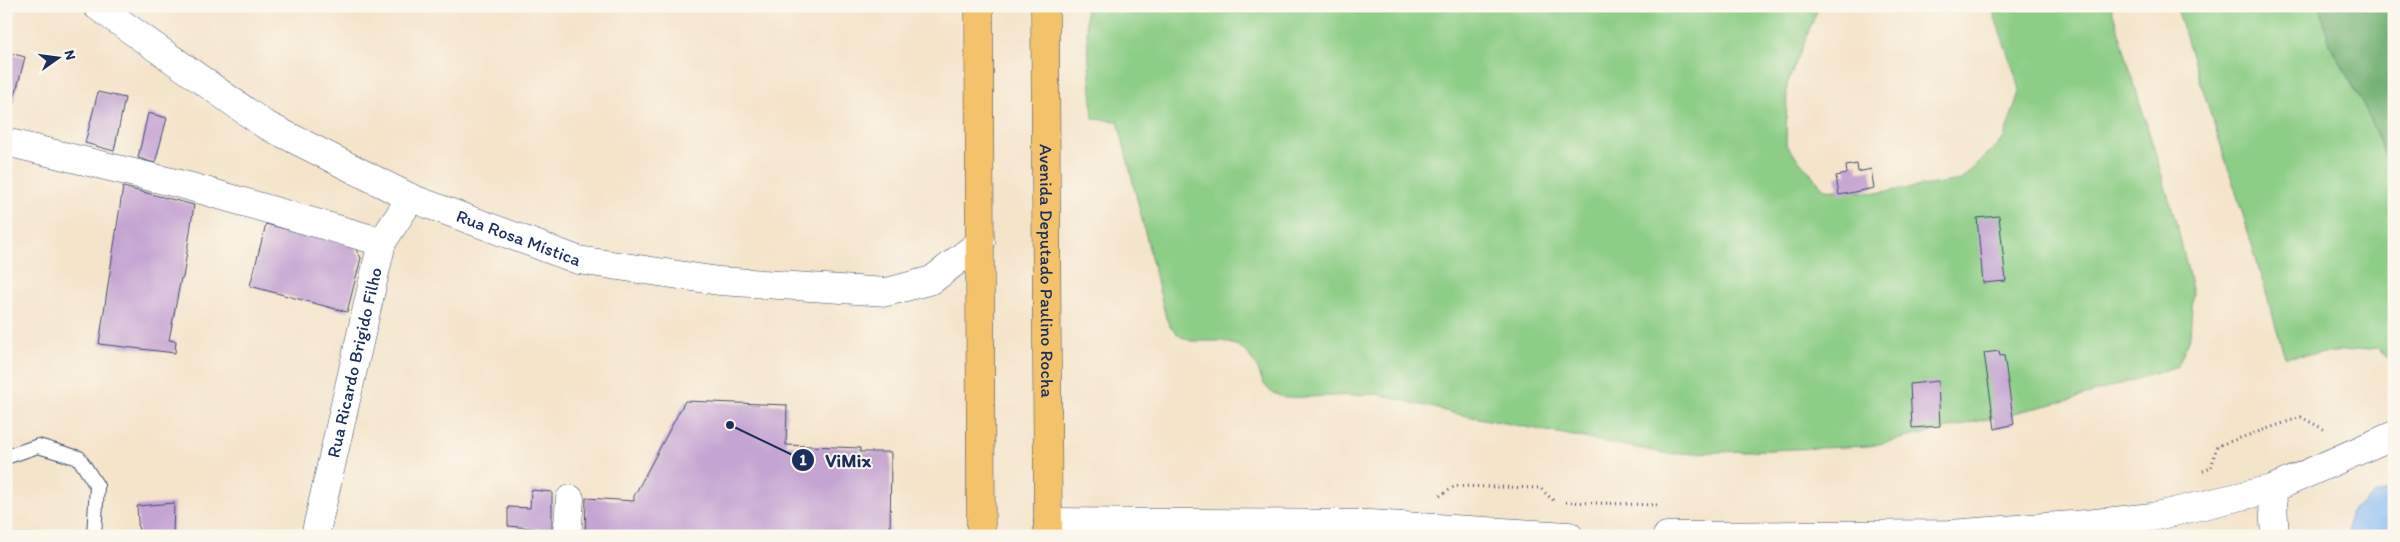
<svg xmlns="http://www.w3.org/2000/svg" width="2400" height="542" font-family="Itim,sans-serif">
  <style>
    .green { fill: #8dce86; stroke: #547e72 }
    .forest { fill: #72b173; stroke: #467068 }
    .water { fill: #88bbf5; stroke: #5275aa }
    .building { fill: #c4a4d2 }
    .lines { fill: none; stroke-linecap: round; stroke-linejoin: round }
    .service-casing { stroke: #3c4a6e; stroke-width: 16 }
    .minor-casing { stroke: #3c4a6e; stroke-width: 29 }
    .tertiary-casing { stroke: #3c4a6e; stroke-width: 29 }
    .primary-casing { stroke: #3c4a6e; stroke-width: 29 }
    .path { stroke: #3c4a6e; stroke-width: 3; stroke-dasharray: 1 4; stroke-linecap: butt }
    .service { stroke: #fff; stroke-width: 14 }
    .minor { stroke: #fff; stroke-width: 28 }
    .tertiary { stroke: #fff; stroke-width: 28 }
    .primary { stroke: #f3c26a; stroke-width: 28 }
    .labels { text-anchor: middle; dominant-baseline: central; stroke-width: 4; stroke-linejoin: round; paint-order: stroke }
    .street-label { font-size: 18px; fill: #1b2f5e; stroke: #fbf7ec }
    .leader { fill: none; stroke: #1b2f5e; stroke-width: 2 }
    .callout-dot { fill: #1b2f5e; stroke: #fbf7ec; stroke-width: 2 }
    .mark-label { font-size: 15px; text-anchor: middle; font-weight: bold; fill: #fff }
    .callout-label { font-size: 19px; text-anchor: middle; font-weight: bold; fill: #1b2f5e; stroke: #fbf7ec; stroke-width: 4; stroke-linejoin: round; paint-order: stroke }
  </style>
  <rect width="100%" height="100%" fill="#fbf7ec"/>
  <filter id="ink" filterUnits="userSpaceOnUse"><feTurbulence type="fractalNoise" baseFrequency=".02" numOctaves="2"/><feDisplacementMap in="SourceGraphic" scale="10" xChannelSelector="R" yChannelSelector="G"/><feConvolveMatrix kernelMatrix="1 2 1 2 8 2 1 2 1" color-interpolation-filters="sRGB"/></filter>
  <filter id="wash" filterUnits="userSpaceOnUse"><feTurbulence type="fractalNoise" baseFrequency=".0096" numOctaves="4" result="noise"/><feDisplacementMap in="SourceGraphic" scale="20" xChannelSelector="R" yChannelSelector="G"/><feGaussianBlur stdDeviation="1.12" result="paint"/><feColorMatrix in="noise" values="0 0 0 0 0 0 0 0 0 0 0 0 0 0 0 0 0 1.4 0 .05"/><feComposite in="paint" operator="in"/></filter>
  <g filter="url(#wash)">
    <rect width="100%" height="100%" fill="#f4e4ca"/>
    <!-- green -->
    <g class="green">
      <polygon points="1085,6 1819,6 1787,85 1786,145 1824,189 1876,193 1961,180 2004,138 2020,89 1991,6 2111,6 2178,229 2193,293 2190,335 2178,366 2070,400 1870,446 1669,454 1457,414 1377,394 1285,398 1271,392 1263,383 1256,365 1248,354 1238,346 1223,341 1191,341 1180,336 1171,328 1166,318 1118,121 1093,119"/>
      <polygon points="2176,6 2320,6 2330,45 2363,104 2394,175 2394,364 2378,348 2285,357 2241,208"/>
    </g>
    <!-- forest -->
    <polygon class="forest" points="2320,6 2394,6 2394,175 2363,104 2330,45"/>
    <!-- water -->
    <polygon class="water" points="2394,489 2394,536 2348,536 2349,513 2376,494"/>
    <g id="blocks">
      <!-- building -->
      <g class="building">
        <polygon points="6,52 25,57 7,127 6,127"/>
        <polygon points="98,92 125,98 114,151 85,143"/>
        <polygon points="148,113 167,118 155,163 138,158"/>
        <polygon points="1857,164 1858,172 1871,169 1874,188 1839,195 1836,176 1847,174 1846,166"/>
        <polygon points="123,187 194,205 183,278 181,278 169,340 176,341 175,353 99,344"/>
        <polygon points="1999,216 2006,281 1983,283 1977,218"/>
        <polygon points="266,224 354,246 361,258 347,312 250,286"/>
        <polygon points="1999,351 2000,356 2004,355 2014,424 1995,429 1984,353"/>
        <polygon points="1938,381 1940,426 1912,428 1910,384"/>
        <polygon points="685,401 787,405 786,445 860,448 860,452 891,452 890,536 585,536 586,498 634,501 634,496"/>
        <polygon points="531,490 552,492 552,530 508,526 508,507 530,508"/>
        <polygon points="174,503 173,536 139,536 137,506"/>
        <rect x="6" y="534" width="28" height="2"/>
      </g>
    </g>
  </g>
  <g filter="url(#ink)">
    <use href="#blocks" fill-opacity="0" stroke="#3c4a6e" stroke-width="1"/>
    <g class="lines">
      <!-- service casing -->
      <g class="service-casing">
        <polyline id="service" points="6,457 38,446 79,458 97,486 94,536"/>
      </g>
      <!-- minor casing -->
      <g class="minor-casing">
        <g id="minor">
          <path id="s1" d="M97 6 264 124 411 198 578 260 719 281 887 292 932 280 981 242"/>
          <polyline points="6,142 188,186 382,242"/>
          <polyline points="2272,489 2275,536"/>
          <path id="s2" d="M315 536 382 242 411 198"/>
          <polyline points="567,536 570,499"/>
        </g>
      </g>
      <!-- tertiary casing -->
      <g class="tertiary-casing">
        <g id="tertiary">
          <polyline points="1048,522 1370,524 1569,536"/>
          <polyline points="1667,536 1950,534 2086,524 2152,517 2272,489 2394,435"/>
        </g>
      </g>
      <!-- primary casing -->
      <g class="primary-casing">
        <g id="primary">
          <polyline points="979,6 981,536"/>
          <path id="s3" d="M1045 6 1048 536"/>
        </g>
      </g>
      <!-- path -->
      <g class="path">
        <polyline points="2203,471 2211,468 2217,446 2301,417 2327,431"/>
        <polyline points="1440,496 1455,486 1540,488 1555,502"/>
        <polyline points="1566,502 1657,505"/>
      </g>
      <!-- service -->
      <use href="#service" class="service"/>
      <!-- minor -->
      <use href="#minor" class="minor"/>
      <!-- tertiary -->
      <use href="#tertiary" class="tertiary"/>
      <!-- primary -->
      <use href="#primary" class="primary"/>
    </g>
  </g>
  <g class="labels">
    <!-- street labels -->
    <g class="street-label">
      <text stroke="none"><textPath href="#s1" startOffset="484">Rua Rosa Mística</textPath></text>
      <text stroke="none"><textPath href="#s3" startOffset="265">Avenida Deputado Paulino Rocha</textPath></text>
      <text stroke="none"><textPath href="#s2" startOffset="178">Rua Ricardo Brigido Filho</textPath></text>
    </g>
  </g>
  <!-- callouts -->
  <path class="leader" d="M730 425L803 460"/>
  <g class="callout-dot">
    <circle cx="730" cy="425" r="5"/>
    <circle cx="803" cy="460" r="12"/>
  </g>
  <g class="mark-label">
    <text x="803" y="465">1</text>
  </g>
  <g class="callout-label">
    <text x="848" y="467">ViMix</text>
  </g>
  <!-- margin -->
  <rect width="2400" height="542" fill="none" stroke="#fbf7ec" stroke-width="25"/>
  <!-- north arrow -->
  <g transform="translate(58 58) rotate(76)" stroke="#fbf7ec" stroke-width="4" paint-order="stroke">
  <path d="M0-4L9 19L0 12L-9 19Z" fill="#1b2f5e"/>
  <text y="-8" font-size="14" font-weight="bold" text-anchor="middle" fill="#1b2f5e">N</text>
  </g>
</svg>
